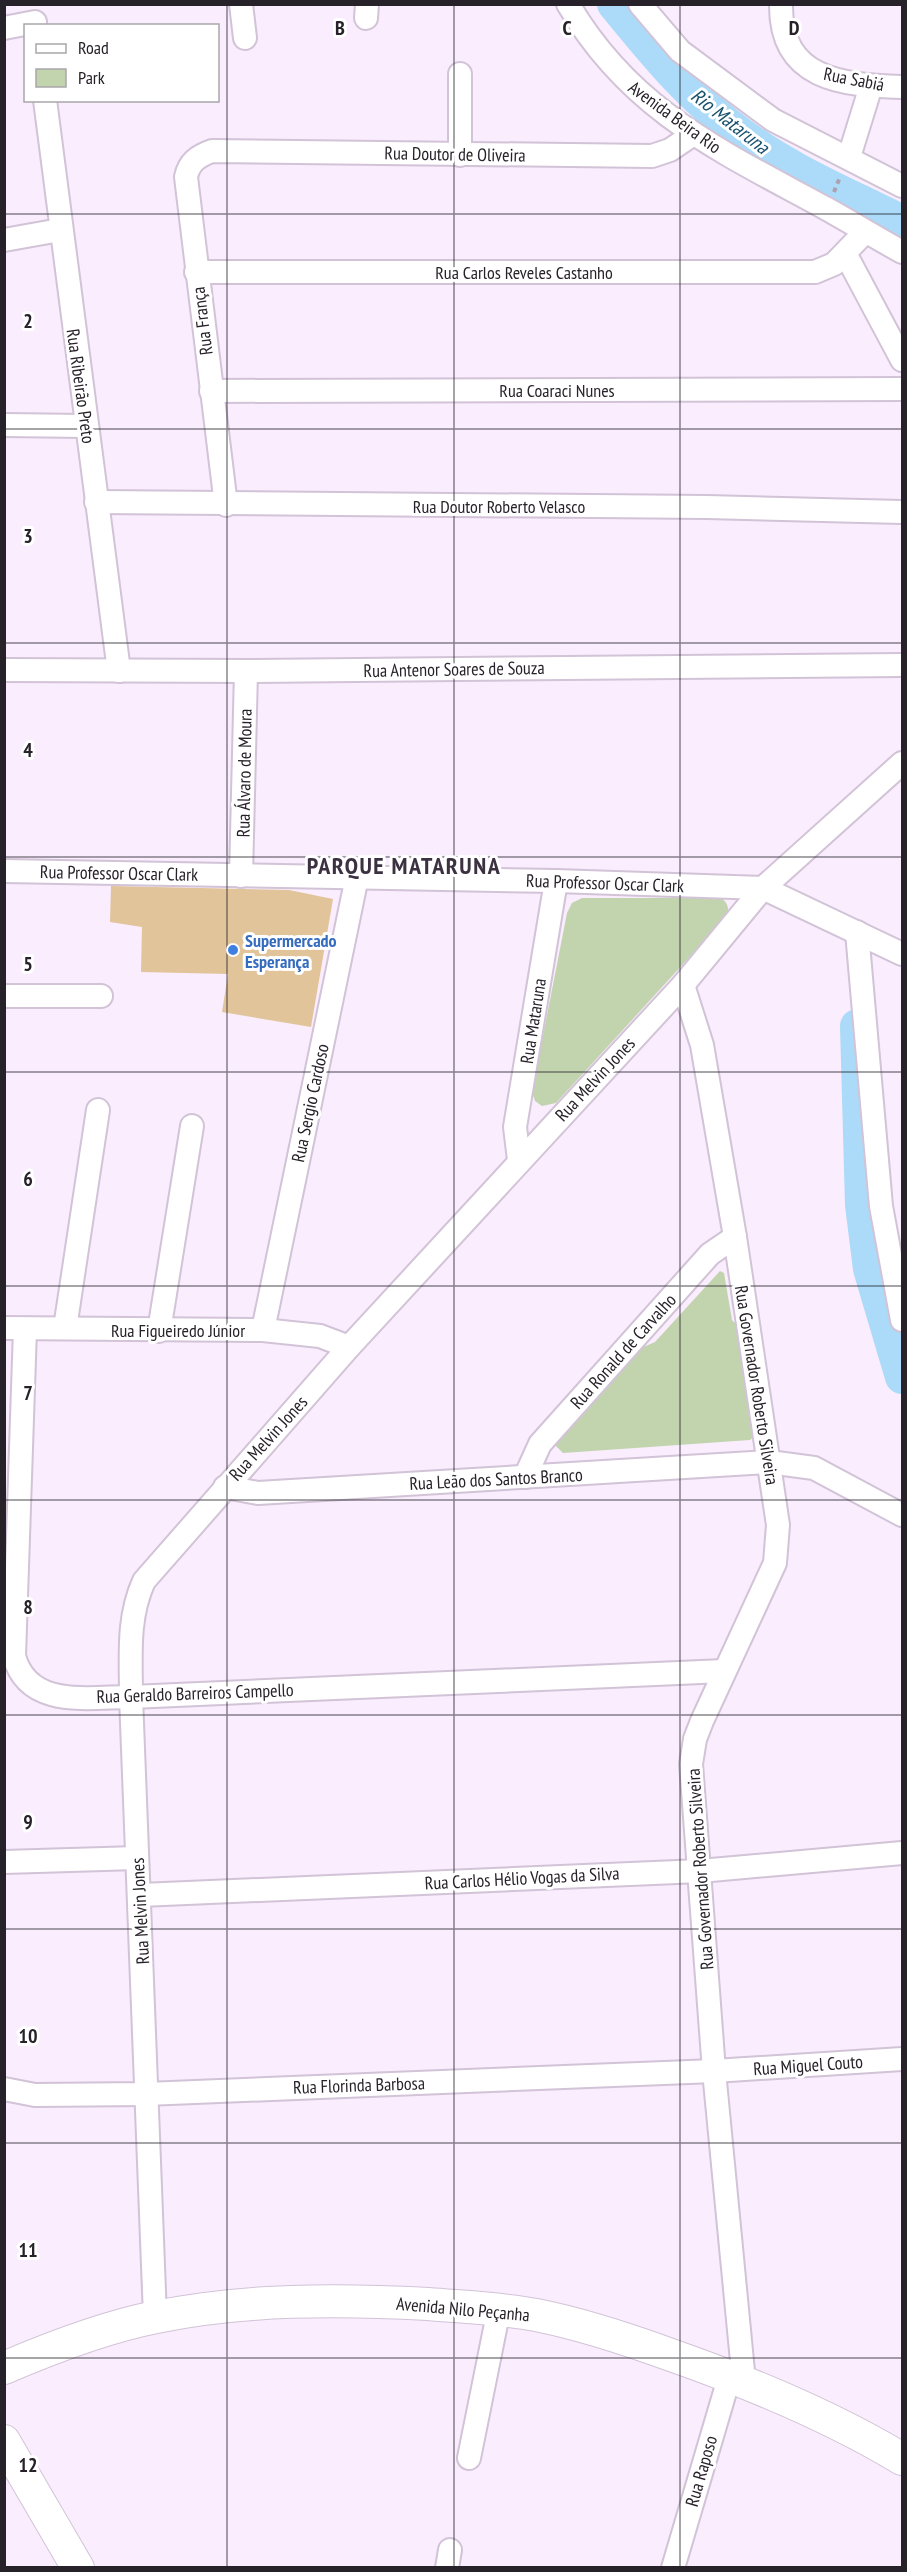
<svg xmlns="http://www.w3.org/2000/svg" width="907" height="2572" font-family="'PT Sans Narrow',sans-serif">
  <style>
    .green { fill: #c2d4ad }
    .lines { fill: none; stroke-linecap: round; stroke-linejoin: round }
    .river { stroke: #abdbf8; stroke-width: 34 }
    .building { fill: #e2c49b }
    .minor-casing { stroke: #d2c3d7; stroke-width: 26 }
    .secondary-casing { stroke: #d2c3d7; stroke-width: 34 }
    .path { stroke: #aba2af; stroke-width: 4; stroke-dasharray: 4.5 4.5; stroke-linecap: butt }
    .minor { stroke: #fff; stroke-width: 22 }
    .secondary { stroke: #fff; stroke-width: 32 }
    .grid { fill: none; stroke: #272229; stroke-width: 1.5; stroke-opacity: 0.55 }
    .shop-dot { fill: #3f7fe0; stroke: #fff; stroke-width: 2 }
    .labels { text-anchor: middle; dominant-baseline: central; stroke-width: 6; stroke-linejoin: round; paint-order: stroke }
    .street-label { font-size: 18px; fill: #272229; stroke: #fff }
    .shop-label { font-size: 18px; font-weight: bold; fill: #366cbe; stroke: #fff; text-anchor: start }
    .water-label { font-size: 20px; font-style: italic; fill: #18516e; stroke: #fff }
    .district-label { font-size: 24px; font-weight: bold; letter-spacing: 1.5px; fill: #3c3141; stroke: #fff }
    .grid-label { font-size: 20px; text-anchor: middle; font-weight: bold; fill: #272229; stroke: #fff; stroke-width: 6; stroke-linejoin: round; paint-order: stroke }
  </style>
  <rect width="100%" height="100%" fill="#f9edfe"/>
  <!-- green -->
  <g class="green">
    <path d="M582 898H721C727 902 729 907 728 915L556 1103 542 1106 535 1101 532 1092 567 913 572 903Z"/>
    <polygon points="720,1271 724,1273 732,1320 743,1331 755,1436 750,1440 563,1453 553,1443 639,1349 655,1342"/>
  </g>
  <g class="lines">
    <!-- river -->
    <g class="river">
      <path d="M614 4C652 50 689 97 738 132 788 170 847 194 902 222"/>
      <polyline points="857,1026 862,1205 870,1269 902,1377"/>
    </g>
  </g>
  <!-- building -->
  <polygon class="building" points="111,886 289,890 333,899 311,1027 222,1012 228,974 141,972 142,927 110,922"/>
  <g class="lines">
    <!-- minor casing -->
    <g class="minor-casing">
      <g id="minor">
        <polyline points="241,4 245,38"/>
        <path d="M568 4C631 112 723 152 827 209 852 223 877 238 902 252"/>
        <polyline points="640,4 680,51 773,120 902,186"/>
        <path d="M781 4C780 80 842 85 902 87"/>
        <polyline points="366,18 367,4"/>
        <polyline points="4,28 35,22"/>
        <polyline points="45,100 119,671"/>
        <polyline points="460,155 460,74"/>
        <polyline points="849,157 871,86"/>
        <polyline points="4,240 60,230"/>
        <polyline points="846,255 902,360"/>
        <polyline points="196,272 815,272 834,264 865,232"/>
        <polyline points="211,391 902,389"/>
        <polyline points="4,425 86,426"/>
        <polyline points="96,502 707,507 902,512"/>
        <path d="M226 505 186 177C189 162 198 156 212 151L652 156 670 150 692 135"/>
        <polyline points="4,670 246,671 902,665"/>
        <polyline points="4,871 556,881 763,888 902,954"/>
        <polyline points="241,876 246,671"/>
        <polyline points="857,932 881,1206 902,1320"/>
        <polyline points="683,985 702,1045 735,1237 778,1525 775,1563 702,1721 695,1739 691,1764 714,2071 744,2382"/>
        <polyline points="4,996 101,996"/>
        <polyline points="519,1160 515,1127 556,881"/>
        <polyline points="4,1328 263,1330 320,1336 349,1347"/>
        <polyline points="65,1328 98,1110"/>
        <path d="M25 1329 14 1656C28 1709 88 1697 131 1697L724 1671"/>
        <polyline points="263,1330 357,877"/>
        <polyline points="159,1331 192,1126"/>
        <polyline points="525,1477 540,1444 710,1254 735,1237"/>
        <polyline points="225,1487 258,1493 769,1462 814,1468 902,1515"/>
        <polyline points="4,1862 137,1858"/>
        <polyline points="141,1895 700,1871 902,1853"/>
        <polyline points="4,2089 35,2095 146,2094 714,2071 902,2059"/>
        <path d="M155 2317 131 1697C131 1657 127 1618 144 1581L349 1347 683 985 763 888 902 763"/>
        <polyline points="469,2458 499,2309"/>
        <polyline points="447,2568 450,2550"/>
        <polyline points="673,2568 730,2375"/>
      </g>
    </g>
    <!-- secondary casing -->
    <g class="secondary-casing">
      <g id="secondary">
        <path d="M4 2368C53 2347 105 2327 156 2317 245 2299 338 2299 428 2304 464 2307 500 2308 536 2315 582 2324 627 2339 671 2355 751 2383 829 2415 902 2459"/>
        <polyline points="4,2441 78,2568"/>
      </g>
    </g>
    <!-- path -->
    <polyline class="path" points="834,192 840,177"/>
    <!-- minor -->
    <use href="#minor" class="minor"/>
    <!-- secondary -->
    <use href="#secondary" class="secondary"/>
  </g>
  <!-- grid -->
  <path class="grid" d="M227 4V2568M454 4V2568M680 4V2568M4 214H902M4 429H902M4 643H902M4 857H902M4 1072H902M4 1286H902M4 1500H902M4 1715H902M4 1929H902M4 2143H902M4 2358H902"/>
  <!-- markers -->
  <circle class="shop-dot" cx="233" cy="950" r="6"/>
  <g class="labels">
    <!-- street labels -->
    <g class="street-label">
      <text transform="translate(854 79) rotate(11)">Rua Sabiá</text>
      <text transform="translate(675 117) rotate(36)">Avenida Beira Rio</text>
      <text transform="translate(455 154) rotate(1)">Rua Doutor de Oliveira</text>
      <text x="524" y="272">Rua Carlos Reveles Castanho</text>
      <text transform="translate(202 321) rotate(-97)">Rua França</text>
      <text transform="translate(81 386) rotate(82)">Rua Ribeirão Preto</text>
      <text x="557" y="390">Rua Coaraci Nunes</text>
      <text x="499" y="506">Rua Doutor Roberto Velasco</text>
      <text transform="translate(454 669) rotate(-1)">Rua Antenor Soares de Souza</text>
      <text transform="translate(244 773) rotate(-89)">Rua Álvaro de Moura</text>
      <text transform="translate(119 873) rotate(1)">Rua Professor Oscar Clark</text>
      <text transform="translate(605 883) rotate(2)">Rua Professor Oscar Clark</text>
      <text transform="translate(533 1021) rotate(-81)">Rua Mataruna</text>
      <text transform="translate(595 1079) rotate(-47)">Rua Melvin Jones</text>
      <text transform="translate(310 1103) rotate(-78)">Rua Sergio Cardoso</text>
      <text x="178" y="1330">Rua Figueiredo Júnior</text>
      <text transform="translate(623 1351) rotate(-48)">Rua Ronald de Carvalho</text>
      <text transform="translate(757 1385) rotate(81)">Rua Governador Roberto Silveira</text>
      <text transform="translate(268 1438) rotate(-48)">Rua Melvin Jones</text>
      <text transform="translate(496 1479) rotate(-3)">Rua Leão dos Santos Branco</text>
      <text transform="translate(195 1693) rotate(-2)">Rua Geraldo Barreiros Campello</text>
      <text transform="translate(700 1869) rotate(-94)">Rua Governador Roberto Silveira</text>
      <text transform="translate(522 1878) rotate(-3)">Rua Carlos Hélio Vogas da Silva</text>
      <text transform="translate(140 1911) rotate(-93)">Rua Melvin Jones</text>
      <text transform="translate(808 2065) rotate(-4)">Rua Miguel Couto</text>
      <text transform="translate(359 2085) rotate(-2)">Rua Florinda Barbosa</text>
      <text transform="translate(463 2309) rotate(5)">Avenida Nilo Peçanha</text>
      <text transform="translate(701 2471) rotate(-74)">Rua Raposo</text>
    </g>
    <!-- shop labels -->
    <g class="shop-label">
      <text x="245" y="940">Supermercado<tspan x="245" dy="21">Esperança</tspan></text>
    </g>
    <!-- water labels -->
    <g class="water-label">
      <text transform="translate(730 121) rotate(38)">Rio Mataruna</text>
    </g>
    <!-- district labels -->
    <g class="district-label">
      <text x="404" y="865">PARQUE MATARUNA</text>
    </g>
  </g>
  <g class="grid-label">
    <text x="340" y="35">B</text>
    <text x="567" y="35">C</text>
    <text x="794" y="35">D</text>
    <text x="28" y="328">2</text>
    <text x="28" y="543">3</text>
    <text x="28" y="757">4</text>
    <text x="28" y="971">5</text>
    <text x="28" y="1186">6</text>
    <text x="28" y="1400">7</text>
    <text x="28" y="1614">8</text>
    <text x="28" y="1829">9</text>
    <text x="28" y="2043">10</text>
    <text x="28" y="2257">11</text>
    <text x="28" y="2472">12</text>
  </g>
  <!-- border -->
  <rect width="907" height="2572" fill="none" stroke="#272229" stroke-width="12"/>
  <!-- legend -->
  <rect x="24" y="24" width="195" height="78" fill="#ffffff" stroke="#a9a7a9" stroke-width="1.5"/>
  <rect x="36" y="44" width="30" height="9" fill="#ffffff" stroke="#a9a7a9" stroke-width="1.5"/>
  <text x="78" y="54" font-size="18" fill="#272229">Road</text>
  <rect x="36" y="69" width="30" height="18" fill="#c2d4ad" stroke="#a9a7a9" stroke-width="1.5"/>
  <text x="78" y="84" font-size="18" fill="#272229">Park</text>
</svg>
